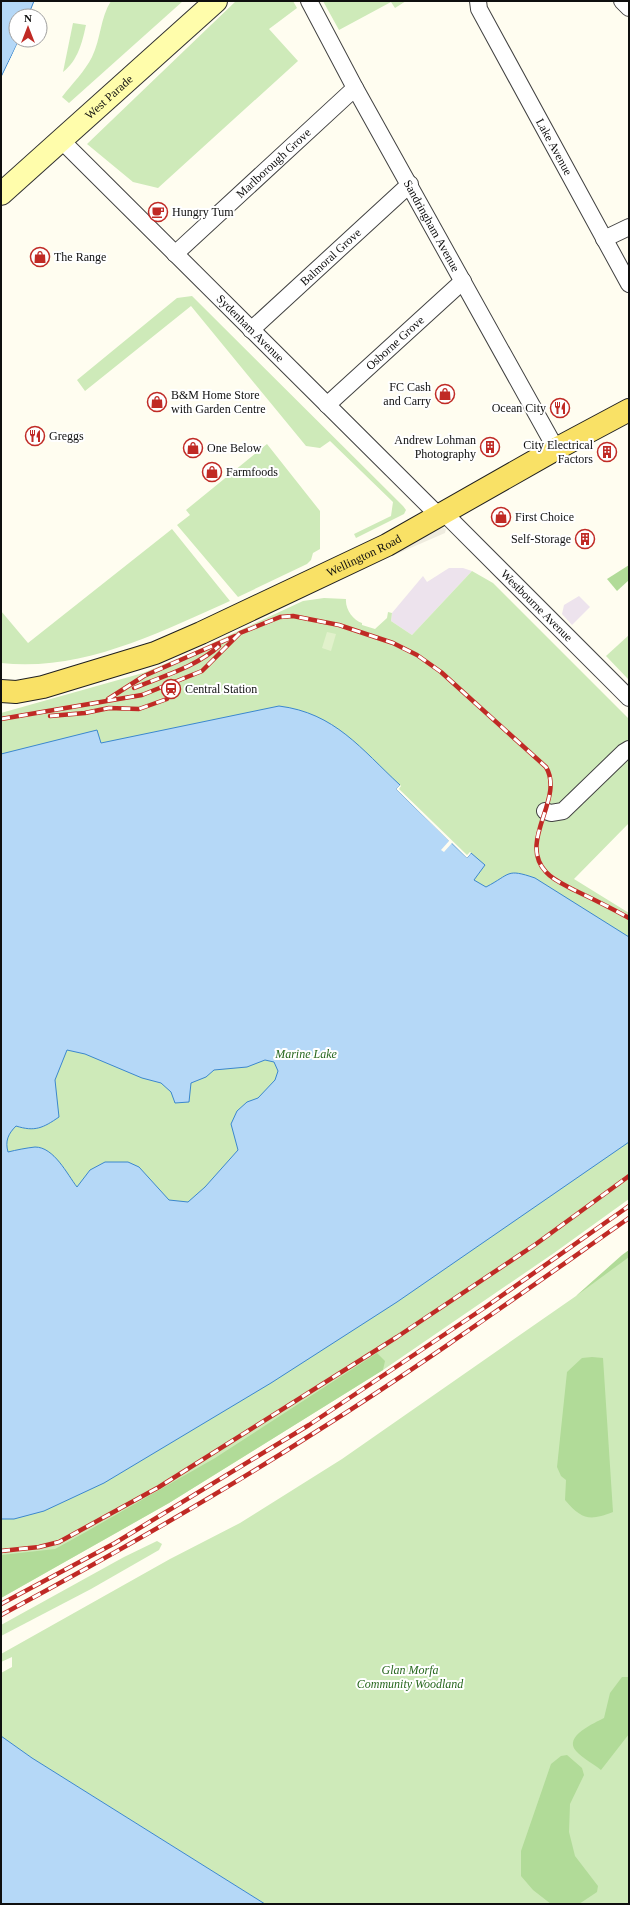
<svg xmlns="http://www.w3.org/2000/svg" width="630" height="1905" font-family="Georgia,serif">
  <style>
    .industrial { fill: #ede3ed }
    .green { fill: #ceeab9 }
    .forest { fill: #b1db98 }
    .pitch { fill: #e1f1cb }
    .plaza { fill: #efecdf }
    .water { fill: #b5d8f7; stroke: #3b87ce; fill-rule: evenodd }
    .pier { fill: #fffdf0 }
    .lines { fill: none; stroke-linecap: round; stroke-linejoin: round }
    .minor-casing { stroke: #424242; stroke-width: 18 }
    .secondary-casing { stroke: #313131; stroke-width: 24 }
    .primary-casing { stroke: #202020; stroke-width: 24 }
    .minor { stroke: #fff; stroke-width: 16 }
    .secondary { stroke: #fffdab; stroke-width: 22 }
    .primary { stroke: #f9e166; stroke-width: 22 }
    .tram { stroke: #c02a25; stroke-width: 1 }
    .rail-casing { stroke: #c02a25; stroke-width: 4.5 }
    .rail { stroke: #fff; stroke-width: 3; stroke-dasharray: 9; stroke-linecap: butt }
    .labels { text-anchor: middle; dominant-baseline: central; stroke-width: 4; stroke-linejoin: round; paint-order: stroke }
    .street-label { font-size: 12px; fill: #0f0f0f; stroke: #fff }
    .poi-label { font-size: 12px; fill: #0f0f0f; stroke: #fff; text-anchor: start }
    .park-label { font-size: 12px; font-style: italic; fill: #27671e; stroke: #fff }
  </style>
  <rect width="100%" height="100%" fill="#fffdf0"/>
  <!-- industrial -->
  <g class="industrial">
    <polygon points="449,568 463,568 472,571 412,635 391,621 392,613 423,576 427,582"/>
    <polygon points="579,596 590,607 572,625 562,614 564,605"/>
  </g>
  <!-- green -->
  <g class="green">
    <path d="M111 1H183L69 103 62 97C72 84 85 71 92 57 101 39 100 18 111 1Z"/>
    <polygon points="236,1 293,1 297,8 269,29 298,61 158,188 133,182 87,144"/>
    <polygon points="323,1 406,1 395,8 391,2 339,30"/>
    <path d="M73 23 86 25C82 43 78 60 63 72Z"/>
    <polygon points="192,296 403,506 406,510 404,514 356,538 354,534 391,516 393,502 330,441 320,448 306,446 191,306 85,391 77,380 177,298"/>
    <polygon points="267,444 320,511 320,549 313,553 311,560 307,564 238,597 177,525 190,515 186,510"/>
    <path d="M172 529 230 601C158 633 82 672 1 663V611L28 643Z"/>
    <path d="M472 571 493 583 629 719V823L574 879 629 913V1199L554 1253 383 1370 169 1503 1 1598V713L143 673 191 653 303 601 324 598 346 599C345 609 353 620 362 623V625L375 629 387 618 388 612 392 613 391 621 412 635Z"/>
    <polygon points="629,635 629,680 606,656"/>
    <polygon points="629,1250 629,1904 265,1904 32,1758 1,1736 1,1673 12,1667 12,1657 1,1662 1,1654 170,1559 240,1523 342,1459 576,1296"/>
    <polygon points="157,1541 162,1544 159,1550 91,1589 1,1636 1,1625 124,1557"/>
  </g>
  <!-- forest -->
  <g class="forest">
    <polygon points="629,565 629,580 617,591 607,579"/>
    <polygon points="629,1250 629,1257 576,1296 622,1255"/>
    <polygon points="377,1353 385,1361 383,1370 169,1503 1,1598 1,1555 55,1549 84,1533 215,1458"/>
    <path d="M592 1357 603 1358 613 1512C590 1521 582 1520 565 1500L566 1480 561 1476 557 1467 567 1372 582 1358Z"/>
    <path d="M622 1677H629V1734L601 1770C594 1764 582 1758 576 1751 563 1736 595 1723 604 1718L610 1693Z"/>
    <polygon points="567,1755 582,1768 584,1775 570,1804 569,1832 575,1856 598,1886 597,1892 579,1904 551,1904 533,1890 521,1876 521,1851 551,1764 561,1756"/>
  </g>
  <!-- pitch -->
  <polygon class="pitch" points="327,632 336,634 331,651 322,648"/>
  <!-- plaza -->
  <polygon class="plaza" points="442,527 446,529 445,533 346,576 390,552"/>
  <!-- water -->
  <g class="water">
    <polygon points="1,1 34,1 28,16 16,16 16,40 19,40 1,77"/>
    <path d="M279 706C335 713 361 749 400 785L396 789 467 858 471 853 485 865 474 880 486 887C511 874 506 868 535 878L629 937V1142L397 1302 271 1383 104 1483 44 1511 14 1519H1V754L97 730 101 743ZM67 1050 85 1054 142 1078 161 1083 171 1092 175 1103 189 1102 191 1083 206 1077 214 1070 247 1067 265 1060 274 1062 278 1071 275 1080 258 1098 247 1102 237 1111 231 1124 238 1150 205 1187 188 1202 169 1200 139 1167 128 1162H105L90 1170 77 1187C67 1174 54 1147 35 1147 26 1148 16 1150 8 1152 5 1141 8 1134 16 1126 35 1132 43 1128 59 1117L55 1080Z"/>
    <polygon points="1,1736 32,1758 265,1904 1,1904"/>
  </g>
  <!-- pier -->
  <g class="pier">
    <polygon points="19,40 21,40 20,45 1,79"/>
    <polygon points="400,785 401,786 399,789 467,855 470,852 471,853 467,858 452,843 444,852 441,850 449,841 396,789"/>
  </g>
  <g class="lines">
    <!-- minor casing -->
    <g class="minor-casing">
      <g id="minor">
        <path id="s1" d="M309 1 355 88 556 449"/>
        <path id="s2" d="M478 1 479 9 629 284"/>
        <polyline points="622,1 629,8"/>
        <path id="s3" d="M61 140 439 516"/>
        <polyline points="604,239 629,227"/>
        <path id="s4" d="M175 254 355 88"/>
        <path id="s5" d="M251 330 410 184"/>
        <path id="s6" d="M327 405 463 281"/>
        <path id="s7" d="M444 513 629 698"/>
        <polyline points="545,811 551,813 563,811 624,752 629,749"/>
      </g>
    </g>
    <!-- secondary casing -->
    <g class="secondary-casing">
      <g id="secondary">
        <path id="s8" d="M1 194 216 1"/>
      </g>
    </g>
    <!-- primary casing -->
    <g class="primary-casing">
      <g id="primary">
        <path id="s9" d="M1 691 16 692 43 687 155 653 201 633 387 545 556 449 629 410"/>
      </g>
    </g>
    <!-- minor -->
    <use href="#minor" class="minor"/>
    <!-- secondary -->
    <use href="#secondary" class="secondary"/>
    <!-- primary -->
    <use href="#primary" class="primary"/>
    <!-- tram -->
    <g class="tram">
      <path d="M1 719 142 695 202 671 240 633 280 617 293 616 339 625 393 643 417 655 441 672 546 767C565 799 517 841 546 872 553 880 565 885 574 890 593 899 611 908 629 918"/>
      <polyline points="1,1551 39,1547 59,1542 159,1487 397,1337 536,1244 629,1176"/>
    </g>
    <!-- rail casing -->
    <g class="rail-casing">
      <g id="rail">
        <path d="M134 688C163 676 196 667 219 646"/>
        <polyline points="108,699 144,676 235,636"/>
        <polyline points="50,716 85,713 109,708 139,709 167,699"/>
        <path d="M1 719 142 695 202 671 240 633 280 617 293 616 339 625 393 643 417 655 441 672 546 767C565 799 517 841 546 872 553 880 565 885 574 890 593 899 611 908 629 918"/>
        <polyline points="1,1551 39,1547 59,1542 159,1487 397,1337 536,1244 629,1176"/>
        <polyline points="1,1604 115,1543 309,1425 487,1306 629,1206"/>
        <path d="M1 1615C107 1558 213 1498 314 1433 422 1365 525 1291 629 1218"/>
      </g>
    </g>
    <!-- rail -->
    <use href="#rail" class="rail"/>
  </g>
  <!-- icons -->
  <defs>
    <g id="cafe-ring" transform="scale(1)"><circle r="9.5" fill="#fff" stroke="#c02a25" stroke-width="1.5"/><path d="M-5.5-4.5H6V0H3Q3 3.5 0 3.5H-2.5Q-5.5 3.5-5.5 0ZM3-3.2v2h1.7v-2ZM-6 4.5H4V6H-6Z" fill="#c02a25"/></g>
    <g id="shop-ring" transform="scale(1)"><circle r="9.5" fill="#fff" stroke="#c02a25" stroke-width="1.5"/><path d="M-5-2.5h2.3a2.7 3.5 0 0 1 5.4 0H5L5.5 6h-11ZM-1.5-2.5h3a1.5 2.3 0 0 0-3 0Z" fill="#c02a25"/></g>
    <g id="restaurant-ring" transform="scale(1)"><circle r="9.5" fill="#fff" stroke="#c02a25" stroke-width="1.5"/><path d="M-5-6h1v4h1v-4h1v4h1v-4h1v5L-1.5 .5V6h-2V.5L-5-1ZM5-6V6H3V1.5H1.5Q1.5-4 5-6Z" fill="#c02a25"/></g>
    <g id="building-ring" transform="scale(1)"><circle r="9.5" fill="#fff" stroke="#c02a25" stroke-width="1.5"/><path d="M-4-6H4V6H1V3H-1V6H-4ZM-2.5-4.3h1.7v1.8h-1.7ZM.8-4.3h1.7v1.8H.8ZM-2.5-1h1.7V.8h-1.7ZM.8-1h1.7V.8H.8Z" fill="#c02a25"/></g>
    <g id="station-ring" transform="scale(1)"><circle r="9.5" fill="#fff" stroke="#c02a25" stroke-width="1.5"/><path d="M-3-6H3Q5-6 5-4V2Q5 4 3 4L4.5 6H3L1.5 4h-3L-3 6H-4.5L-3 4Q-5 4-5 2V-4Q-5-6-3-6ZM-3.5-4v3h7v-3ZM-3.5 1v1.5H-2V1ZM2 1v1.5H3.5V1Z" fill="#c02a25"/></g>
  </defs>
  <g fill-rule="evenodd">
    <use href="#cafe-ring" x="158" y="212"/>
    <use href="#shop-ring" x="40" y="257"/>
    <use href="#shop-ring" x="445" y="394"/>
    <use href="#shop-ring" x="157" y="402"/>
    <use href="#restaurant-ring" x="560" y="408"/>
    <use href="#restaurant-ring" x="35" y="436"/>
    <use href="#building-ring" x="490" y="447"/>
    <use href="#shop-ring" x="193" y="448"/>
    <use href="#building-ring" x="607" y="452"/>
    <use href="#shop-ring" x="212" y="472"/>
    <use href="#shop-ring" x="501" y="517"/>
    <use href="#building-ring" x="585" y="539"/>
    <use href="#station-ring" x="171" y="689"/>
  </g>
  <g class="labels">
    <!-- street labels -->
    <g class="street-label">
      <text stroke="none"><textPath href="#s8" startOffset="145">West Parade</textPath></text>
      <text stroke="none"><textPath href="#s2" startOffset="165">Lake Avenue</textPath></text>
      <text stroke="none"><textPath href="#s4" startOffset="134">Marlborough Grove</textPath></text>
      <text stroke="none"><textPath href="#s1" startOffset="256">Sandringham Avenue</textPath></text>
      <text stroke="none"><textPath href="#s5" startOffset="108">Balmoral Grove</textPath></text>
      <text stroke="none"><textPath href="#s3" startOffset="267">Sydenham Avenue</textPath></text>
      <text stroke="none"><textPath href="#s6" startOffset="92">Osborne Grove</textPath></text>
      <text stroke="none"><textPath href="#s9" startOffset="390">Wellington Road</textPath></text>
      <text stroke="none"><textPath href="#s7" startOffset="131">Westbourne Avenue</textPath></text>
    </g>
    <!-- poi labels -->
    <g class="poi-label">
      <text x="172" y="212">Hungry Tum</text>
      <text x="54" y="257">The Range</text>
      <text x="431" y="387" text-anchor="end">FC Cash<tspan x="431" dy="14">and Carry</tspan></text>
      <text x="171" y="395">B&amp;M Home Store<tspan x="171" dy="14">with Garden Centre</tspan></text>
      <text x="546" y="408" text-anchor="end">Ocean City</text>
      <text x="49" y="436">Greggs</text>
      <text x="476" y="440" text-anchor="end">Andrew Lohman<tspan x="476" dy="14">Photography</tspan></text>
      <text x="593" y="445" text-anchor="end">City Electrical<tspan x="593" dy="14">Factors</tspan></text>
      <text x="207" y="448">One Below</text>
      <text x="226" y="472">Farmfoods</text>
      <text x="515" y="517">First Choice</text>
      <text x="571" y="539" text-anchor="end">Self-Storage</text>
      <text x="185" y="689">Central Station</text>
    </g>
    <!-- park labels -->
    <g class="park-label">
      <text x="306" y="1054">Marine Lake</text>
      <text x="410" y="1670">Glan Morfa<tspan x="410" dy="14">Community Woodland</tspan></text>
    </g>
  </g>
  <!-- border -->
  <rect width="630" height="1905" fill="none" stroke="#0f0f0f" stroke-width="4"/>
  <!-- north arrow -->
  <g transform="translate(28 28)"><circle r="19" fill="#ffffff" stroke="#9f9f9f"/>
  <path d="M0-3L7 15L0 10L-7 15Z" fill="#c02a25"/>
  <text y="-6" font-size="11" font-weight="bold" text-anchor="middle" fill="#0f0f0f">N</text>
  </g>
</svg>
